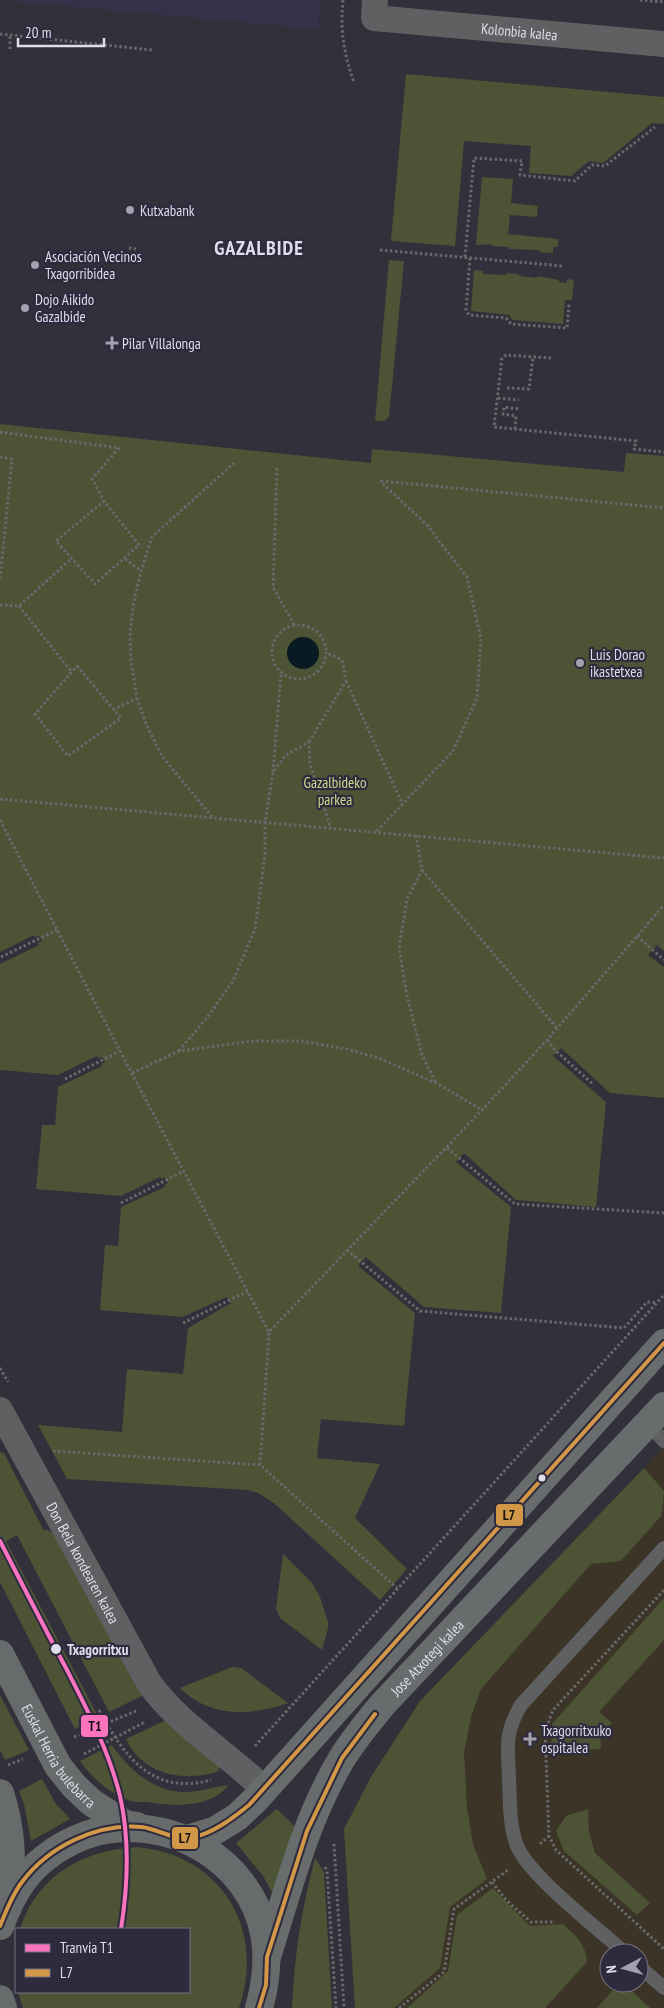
<svg xmlns="http://www.w3.org/2000/svg" width="664" height="2008" font-family="'PT Sans Narrow',sans-serif">
  <style>
    .built { fill: #353249 }
    .medical { fill: #3c3427; fill-rule: evenodd }
    .green { fill: #4c5435 }
    .water { fill: #081a22 }
    .lines { fill: none; stroke-linecap: round; stroke-linejoin: round }
    .path { stroke: #68696b; stroke-width: 3; stroke-dasharray: 2.5 2.5; stroke-linecap: butt }
    .service { stroke: #5e6061; stroke-width: 14 }
    .minor { stroke: #5e6061; stroke-width: 26 }
    .secondary { stroke: #686c6c; stroke-width: 28 }
    .primary { stroke: #676b6b; stroke-width: 28 }
    .bus-1-casing { stroke: #2e2b3f; stroke-width: 8 }
    .bus-1 { stroke: #d29848; stroke-width: 4 }
    .tram-1-casing { stroke: #2e2b3f; stroke-width: 8 }
    .tram-1 { stroke: #fc73be; stroke-width: 4 }
    .poi-dot { fill: #a2a1ad; stroke: #2e2b3f; stroke-width: 2 }
    .bus-dot { fill: #dfdeeb; stroke: #2e2b3f; stroke-width: 2 }
    .labels { text-anchor: middle; dominant-baseline: central; stroke-width: 4.5; stroke-linejoin: round; paint-order: stroke }
    .street-label { font-size: 15px; fill: #dfdeeb; stroke: #2e2b3f }
    .poi-label { font-size: 15px; fill: #dfdeeb; stroke: #2e2b3f; text-anchor: start }
    .park-label { font-size: 15px; fill: #c7db8b; stroke: #2e2b3f }
    .stop-label { font-size: 15px; font-weight: bold; fill: #dfdeeb; stroke: #2e2b3f; text-anchor: start }
    .district-label { font-size: 20px; font-weight: bold; letter-spacing: 1px; fill: #dfdeeb; stroke: #2e2b3f }
    .line-badge { stroke: #2e2b3f; stroke-width: 2 }
    .pale-badge-label { font-size: 14px; text-anchor: middle; font-weight: bold; fill: #111 }
  </style>
  <rect width="100%" height="100%" fill="#32303a"/>
  <!-- built -->
  <polygon class="built" points="0,0 321,0 318,29"/>
  <!-- medical -->
  <path class="medical" d="M664 1447V2008H355L344 1829 371 1777 420 1701ZM609 1953H639V1983H609Z"/>
  <!-- green -->
  <g class="green">
    <polygon points="406,74 664,97 664,124 652,123 603,163 589,161 571,176 529,173 531,146 464,141 455,246 391,241"/>
    <polygon points="482,177 513,179 511,203 538,206 537,217 510,215 508,234 558,239 558,247 553,247 553,253 540,252 539,250 509,249 509,247 492,246 492,244 476,245"/>
    <polygon points="389,260 404,261 389,417 384,421 375,421"/>
    <polygon points="474,270 483,271 483,274 506,275 506,273 519,274 519,276 537,278 537,276 559,280 559,282 567,283 567,279 574,280 572,300 565,300 563,324 513,320 509,315 471,311"/>
    <polygon points="0,424 371,463 372,449 624,472 626,453 664,456 664,951 657,945 648,955 664,967 664,1098 610,1093 561,1048 553,1056 606,1102 596,1207 516,1200 464,1153 456,1162 511,1207 501,1313 424,1307 366,1257 358,1266 415,1313 404,1426 321,1419 317,1458 380,1464 355,1518 407,1569 380,1600 275,1504 258,1493 248,1490 67,1479 38,1425 122,1432 127,1369 183,1374 188,1328 231,1303 227,1297 182,1317 100,1310 105,1245 118,1246 121,1207 165,1187 164,1185 168,1183 165,1177 162,1179 160,1177 121,1196 36,1189 42,1125 55,1125 58,1087 102,1066 101,1064 105,1062 102,1057 98,1058 97,1056 58,1075 0,1070 0,964 39,945 38,943 42,941 39,936 35,937 34,935 0,952"/>
    <polygon points="0,1452 4,1453 44,1531 46,1529 66,1541 144,1695 109,1712 17,1535 6,1541 99,1718 75,1729 0,1582"/>
    <polygon points="644,1468 664,1491 662,1515 621,1561 591,1564 481,1689 471,1717 464,1753 467,1807 473,1844 487,1879 450,1907 440,1968 394,2008 355,2008 344,1829 371,1777 420,1701"/>
    <polygon points="283,1554 312,1583 320,1597 328,1622 328,1628 322,1650 280,1618 276,1608"/>
    <polygon points="664,1598 664,1640 599,1712 612,1723 600,1733 601,1749 586,1750 551,1746 552,1724"/>
    <path d="M232 1667 241 1668 288 1703C251 1716 210 1718 180 1688Z"/>
    <polygon points="0,1695 29,1750 5,1760 0,1750"/>
    <path d="M172 1719 219 1762V1771C185 1783 142 1775 126 1739L164 1721Z"/>
    <path d="M112 1745C129 1770 155 1793 187 1792 202 1791 215 1787 229 1785 210 1809 173 1806 146 1802 141 1802 135 1802 131 1801 111 1795 91 1777 80 1761Z"/>
    <polygon points="42,1779 56,1804 70,1819 31,1841 24,1804 19,1791"/>
    <polygon points="277,1809 294,1826 275,1892 272,1892 263,1876 236,1843"/>
    <polygon points="588,1809 589,1832 595,1853 650,1903 637,1915 564,1851 556,1831 566,1816"/>
    <path d="M139 1847C155 1850 170 1852 184 1860 241 1888 259 1951 239 2008H23L18 1992H189V1929H20C37 1875 85 1849 139 1847Z"/>
    <path d="M315 1858 324 1872 332 2008H292C294 1956 302 1908 315 1858Z"/>
    <path d="M493 1888 530 1926 563 1924C576 1936 586 1944 587 1962L545 2008H407L448 1971 457 1915Z"/>
    <polygon points="613,1990 632,1991 650,2008 597,2008"/>
  </g>
  <!-- water -->
  <circle class="water" cx="303" cy="653" r="16"/>
  <g class="lines">
    <!-- path -->
    <g class="path">
      <path d="M343 0C340 32 344 53 354 83"/>
      <polyline points="640,0 664,2"/>
      <polyline points="0,34 152,50"/>
      <polyline points="10,49 10,35"/>
      <polyline points="129,248 136,249"/>
      <polyline points="380,250 563,266"/>
      <polyline points="465,257 474,158 522,161 520,175 575,181 592,165 605,166 655,127"/>
      <polyline points="470,258 466,310 469,315 506,318 511,324 567,328 569,304"/>
      <polyline points="551,358 506,355 502,358 494,427 636,441 634,449 664,452"/>
      <polyline points="507,388 529,389 533,357"/>
      <polyline points="498,398 519,400"/>
      <polyline points="515,429 516,416 503,414 504,407 519,409"/>
      <polyline points="0,432 119,448 92,479 104,501 139,545 95,584 56,541 104,501"/>
      <polyline points="0,457 12,459 0,580"/>
      <polyline points="277,468 273,587 294,625"/>
      <polyline points="381,481 664,508"/>
      <polyline points="125,559 141,571"/>
      <polyline points="0,605 19,606 71,559"/>
      <polyline points="19,606 71,671"/>
      <circle cx="299" cy="652" r="27"/>
      <polygon points="77,666 121,718 68,756 35,714"/>
      <polyline points="346,681 402,803"/>
      <polyline points="113,710 137,698"/>
      <polyline points="309,742 346,681 342,660 327,653"/>
      <polyline points="273,772 281,673"/>
      <polyline points="0,799 664,858"/>
      <polyline points="212,817 162,756 146,724 137,698 131,661 130,632 134,601 141,571 152,537 234,463"/>
      <polyline points="0,820 120,1051 269,1332"/>
      <polyline points="377,831 453,751 477,698 481,639 467,577 427,525 380,481"/>
      <polyline points="416,835 422,870 407,899 399,948 407,996 422,1055 436,1083"/>
      <polyline points="422,870 557,1028"/>
      <polyline points="637,936 664,960"/>
      <polyline points="1,957 57,930"/>
      <polyline points="547,1040 557,1052 594,1085"/>
      <polyline points="179,1051 209,1015 233,981 255,929 265,856 265,822 273,772 286,755 309,742 310,764 331,828"/>
      <polyline points="132,1073 179,1051 253,1041 301,1041 347,1049 381,1059 436,1083 482,1110"/>
      <polyline points="65,1079 120,1051"/>
      <polyline points="447,1148 515,1204 664,1213"/>
      <polyline points="121,1203 184,1171"/>
      <polyline points="347,1250 420,1311 624,1328 647,1302 657,1303"/>
      <polyline points="183,1323 248,1291"/>
      <polyline points="0,1368 8,1382"/>
      <polyline points="53,1451 260,1465 397,1588"/>
      <polyline points="260,1465 269,1332 482,1110 547,1040 664,905"/>
      <polyline points="664,1590 553,1710 545,1731 549,1836 556,1850 664,1949"/>
      <path d="M99 1710C124 1756 152 1796 211 1780"/>
      <polyline points="74,1737 136,1711"/>
      <polyline points="255,1746 664,1295"/>
      <polyline points="84,1754 145,1722"/>
      <polyline points="8,1765 23,1759"/>
      <polyline points="334,1844 344,2008"/>
      <polyline points="540,1844 549,1836"/>
      <polyline points="325,1867 327,1871 336,2008"/>
      <polyline points="492,1882 506,1900 531,1922 555,1922"/>
      <polyline points="399,2008 444,1972 454,1909 508,1870"/>
    </g>
    <!-- service -->
    <g class="service">
      <polyline points="648,1423 664,1441"/>
      <path d="M625 1953C599 1929 525 1873 516 1843 509 1822 510 1799 509 1778 508 1746 504 1734 521 1705L664 1548"/>
      <polyline points="639,1966 664,1988"/>
    </g>
    <!-- minor -->
    <g class="minor">
      <path id="s1" d="M375 0 374 18 664 44"/>
      <path id="s2" d="M0 1410 149 1683C177 1723 228 1754 264 1789"/>
    </g>
    <!-- secondary -->
    <g class="secondary">
      <polyline points="187,1839 216,1830 237,1817 257,1798 664,1343"/>
      <path id="s3" d="M267 1957C288 1890 305 1821 341 1760 353 1740 368 1722 383 1704L664 1406"/>
    </g>
    <!-- primary -->
    <g class="primary">
      <path id="s4" d="M0 1654 58 1766 74 1786 91 1802 125 1824 137 1826"/>
      <path d="M0 1793C13 1832 12 1863 9 1903"/>
      <path d="M0 1926C6 1910 12 1896 22 1882 39 1858 67 1840 96 1832 168 1814 249 1858 264 1933 269 1959 266 1983 259 2008"/>
      <polyline points="0,1999 3,2008"/>
    </g>
    <!-- bus-1 casing -->
    <g class="bus-1-casing">
      <g id="bus-1">
        <path d="M0 1926C6 1911 12 1895 22 1882 49 1846 97 1823 142 1827 157 1829 174 1840 190 1838 212 1834 232 1819 249 1805L664 1343"/>
        <polyline points="259,2008 266,1985 267,1957 307,1831 342,1758 375,1714"/>
      </g>
    </g>
    <!-- bus-1 -->
    <use href="#bus-1" class="bus-1"/>
    <!-- tram-1 casing -->
    <g class="tram-1-casing">
      <path id="tram-1" d="M0 1541C22 1584 44 1627 67 1670 88 1711 109 1751 120 1796 130 1840 128 1885 121 1929"/>
    </g>
    <!-- tram-1 -->
    <use href="#tram-1" class="tram-1"/>
  </g>
  <!-- markers -->
  <g class="poi-dot">
    <circle cx="130" cy="210" r="5"/>
    <circle cx="35" cy="265" r="5"/>
    <circle cx="25" cy="308" r="5"/>
    <path d="M109.5 335.5h5v5h5v5h-5v5h-5v-5h-5v-5h5z"/>
    <circle cx="580" cy="663" r="5"/>
    <path d="M527.5 1731.5h5v5h5v5h-5v5h-5v-5h-5v-5h5z"/>
  </g>
  <g class="bus-dot">
    <circle cx="542" cy="1478" r="4.5"/>
    <circle cx="56" cy="1649" r="6"/>
  </g>
  <g class="labels">
    <!-- street labels -->
    <g class="street-label">
      <text stroke="none"><textPath href="#s1" startOffset="164">Kolonbia kalea</textPath></text>
      <text stroke="none"><textPath href="#s2" startOffset="174">Don Bela kondearen kalea</textPath></text>
      <text stroke="none"><textPath href="#s3" startOffset="345">Jose Atxotegi kalea</textPath></text>
      <text stroke="none"><textPath href="#s4" startOffset="118">Euskal Herria bulebarra</textPath></text>
    </g>
    <!-- poi labels -->
    <g class="poi-label">
      <text x="140" y="210">Kutxabank</text>
      <text x="45" y="256">Asociación Vecinos<tspan x="45" dy="17">Txagorribidea</tspan></text>
      <text x="35" y="299">Dojo Aikido<tspan x="35" dy="17">Gazalbide</tspan></text>
      <text x="122" y="343">Pilar Villalonga</text>
      <text x="590" y="654">Luis Dorao<tspan x="590" dy="17">ikastetxea</tspan></text>
      <text x="541" y="1730">Txagorritxuko<tspan x="541" dy="17">ospitalea</tspan></text>
    </g>
    <!-- park labels -->
    <g class="park-label">
      <text x="335" y="782">Gazalbideko<tspan x="335" dy="17">parkea</tspan></text>
    </g>
    <!-- stop labels -->
    <g class="stop-label">
      <text x="67" y="1649">Txagorritxu</text>
    </g>
    <!-- district labels -->
    <g class="district-label">
      <text x="259" y="248">GAZALBIDE</text>
    </g>
  </g>
  <g class="line-badge">
    <rect x="495" y="1503" width="29" height="24" rx="5" fill="#d29848"/>
    <rect x="80" y="1714" width="29" height="24" rx="5" fill="#fc73be"/>
    <rect x="171" y="1826" width="28" height="24" rx="5" fill="#d29848"/>
  </g>
  <g class="pale-badge-label">
    <text x="509" y="1520">L7</text>
    <text x="95" y="1731">T1</text>
    <text x="185" y="1843">L7</text>
  </g>
  <!-- legend -->
  <rect x="15" y="1928" width="175" height="65" fill="#2e2b3f" stroke="#757384"/>
  <rect x="25" y="1944" width="25" height="8" fill="#fc73be" stroke="#757384"/>
  <text x="60" y="1953" font-size="15" fill="#dfdeeb">Tranvía T1</text>
  <rect x="25" y="1969" width="25" height="8" fill="#d29848" stroke="#757384"/>
  <text x="60" y="1978" font-size="15" fill="#dfdeeb">L7</text>
  <!-- north arrow -->
  <g transform="translate(624 1968) rotate(264)"><circle r="24" fill="#2e2b3f" stroke="#757384"/>
  <path d="M0-4L9 19L0 12L-9 19Z" fill="#a2a1ad"/>
  <text y="-8" font-size="14" font-weight="bold" text-anchor="middle" fill="#dfdeeb">N</text>
  </g>
  <!-- scale -->
  <path d="M18 38v8h86v-8" fill="none" stroke="#dfdeeb" stroke-width="2.5"/>
  <text x="25" y="38" font-size="15" fill="#dfdeeb" stroke="#2e2b3f" stroke-width="4" paint-order="stroke">20 m</text>
</svg>
